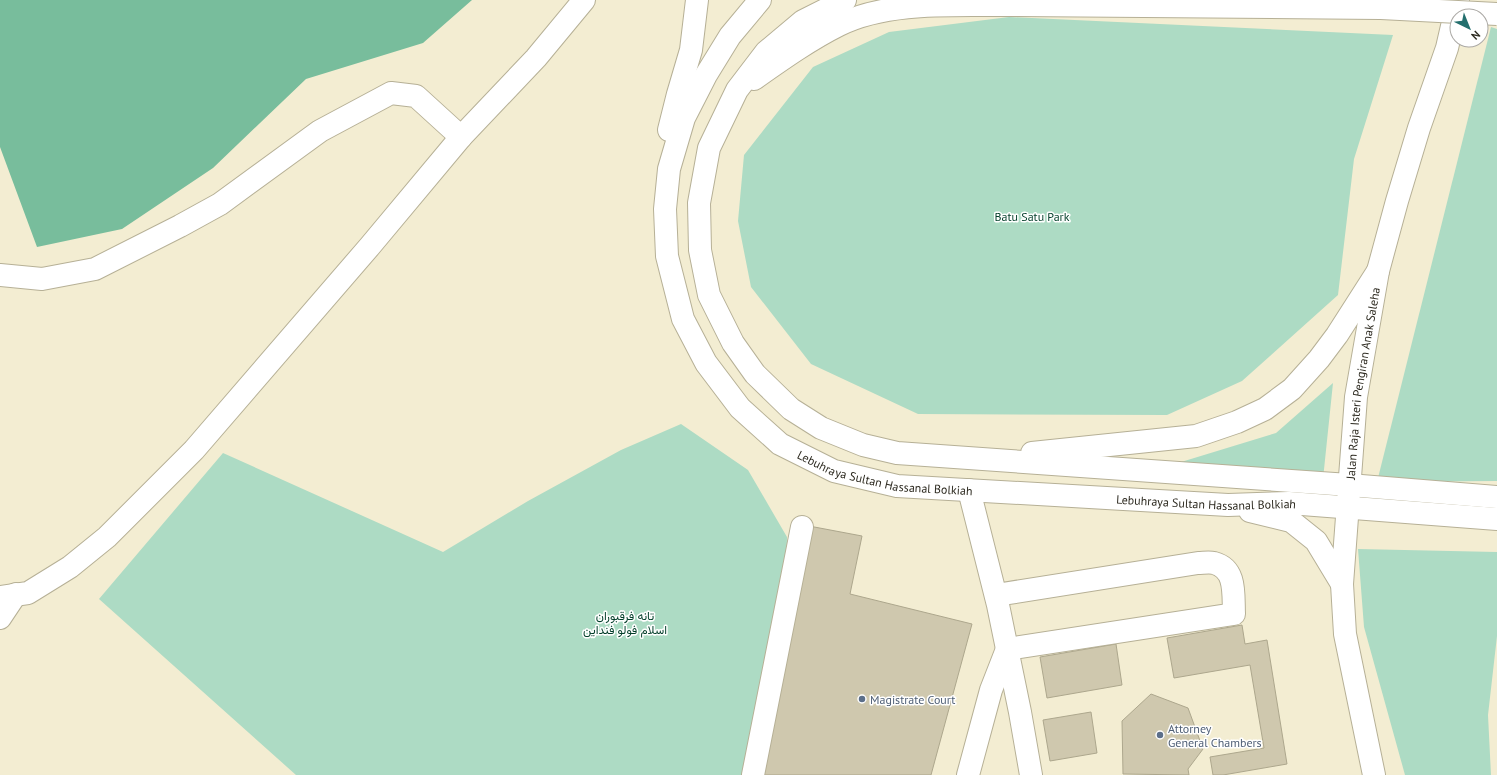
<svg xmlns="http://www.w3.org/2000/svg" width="1497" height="775" font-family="'PT Sans',Vazirmatn,sans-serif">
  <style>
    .green { fill: #addbc4 }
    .forest { fill: #78bd9c }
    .building { fill: #cfc8ae; stroke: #ada78d }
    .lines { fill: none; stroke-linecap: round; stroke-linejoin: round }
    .minor-casing { stroke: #b6b096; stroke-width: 24 }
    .major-casing { stroke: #b6b096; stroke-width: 24 }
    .highway-casing { stroke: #b6b096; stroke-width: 24 }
    .minor { stroke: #fff; stroke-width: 22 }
    .major { stroke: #fff; stroke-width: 22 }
    .highway { stroke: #fff; stroke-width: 22 }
    .highway-bridge-casing { stroke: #b6b096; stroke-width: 24; stroke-linecap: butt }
    .highway-bridge { stroke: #fff; stroke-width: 22 }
    .service-dot { fill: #5c6f8a; stroke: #fff; stroke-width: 1.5 }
    .labels { text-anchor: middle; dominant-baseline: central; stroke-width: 3; stroke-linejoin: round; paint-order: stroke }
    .park-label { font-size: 12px; fill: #003d28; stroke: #fff }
    .street-label { font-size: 12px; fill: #2c291f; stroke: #fff }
    .service-label { font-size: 12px; fill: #4e5e75; stroke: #fff; text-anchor: start }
  </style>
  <rect width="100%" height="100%" fill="#f3edd2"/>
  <!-- green -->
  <g class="green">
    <polygon points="1009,17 1393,35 1354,159 1338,295 1242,381 1167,415 918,414 811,364 751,287 738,221 744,155 813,67 889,32"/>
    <polygon points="1491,27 1497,29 1497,481 1377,482"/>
    <polygon points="1333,383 1323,479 1168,466 1276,433"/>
    <polygon points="681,424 748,470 787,537 786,595 750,775 296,775 99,599 223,453 443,552 528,501 621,450"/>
    <polygon points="1358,549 1497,552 1497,636 1488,715 1491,775 1405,775 1364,627"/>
  </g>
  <!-- forest -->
  <polygon class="forest" points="0,0 472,0 423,43 306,79 213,168 122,229 37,247 0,147"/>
  <!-- building -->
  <g class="building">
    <polygon points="809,526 862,536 850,594 972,624 931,775 756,775"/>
    <polygon points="1242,625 1245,644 1267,640 1287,764 1223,775 1213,775 1210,757 1264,748 1250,665 1174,678 1167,638"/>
    <polygon points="1116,644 1122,685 1047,698 1040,657"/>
    <polygon points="1151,694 1188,708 1203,749 1188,769 1189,775 1123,774 1122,721"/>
    <polygon points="1091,712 1097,753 1050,761 1043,720"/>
  </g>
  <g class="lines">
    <!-- minor casing -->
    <g class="minor-casing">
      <g id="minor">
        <polyline points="0,275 42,279 95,269 180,226 220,204 320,131 391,93 416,96 461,137"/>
        <polyline points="969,490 998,605 1020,712 1031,775"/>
        <polyline points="0,597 28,593 70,567 107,537 194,450 370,246 461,137 536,58 584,0"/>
        <polyline points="0,618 16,594"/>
        <polyline points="753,775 802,527"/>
        <path d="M968 775 991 690 1007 649 1234 614C1233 595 1237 569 1214 563 1209 562 1203 563 1198 563L996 595"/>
      </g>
    </g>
    <!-- major casing -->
    <g class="major-casing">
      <g id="major">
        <path id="s1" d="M1374 775 1345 634 1342 584 1356 397 1378 271 1397 201 1419 128 1447 48 1458 0"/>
      </g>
    </g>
    <!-- highway casing -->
    <g class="highway-casing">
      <g id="highway">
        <path id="s2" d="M760 0 730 36 706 75 684 118 669 169 665 209 667 256 683 319 706 363 740 408 780 444 834 471 897 486 1228 505 1289 503 1497 519"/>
        <polyline points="845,0 803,21 766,52 737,90 709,148 699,203 700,250 709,295 733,343 755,374 791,409 821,428 863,445 897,453 1349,485 1497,497"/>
        <path d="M754 79C781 60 809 40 839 25 889 0 958 6 1012 5"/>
        <polyline points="669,130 678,94 691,50 697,0"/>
        <polyline points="1032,453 1196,436 1237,422 1265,409 1292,389 1319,359 1337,335 1378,271"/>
        <polyline points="1250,511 1291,521 1316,541 1342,584"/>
      </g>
    </g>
    <!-- minor -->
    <use href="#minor" class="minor"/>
    <!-- major -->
    <use href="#major" class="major"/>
    <!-- highway -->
    <use href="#highway" class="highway"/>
    <!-- highway-bridge casing -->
    <g class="highway-bridge-casing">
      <polyline id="highway-bridge" points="1012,5 1381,8 1497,14"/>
    </g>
    <!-- highway-bridge -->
    <use href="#highway-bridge" class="highway-bridge"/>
  </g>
  <!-- markers -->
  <g class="service-dot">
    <circle cx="862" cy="699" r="4"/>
    <circle cx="1160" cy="735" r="4"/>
  </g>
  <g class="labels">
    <!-- park labels -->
    <g class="park-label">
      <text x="1032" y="216">Batu Satu Park</text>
      <text x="625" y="615">تانه فرقبوران<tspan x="625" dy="14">اسلام فولو فنداين</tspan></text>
    </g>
    <!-- street labels -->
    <g class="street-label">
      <text stroke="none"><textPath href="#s1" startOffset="396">Jalan Raja Isteri Pengiran Anak Saleha</textPath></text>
      <text stroke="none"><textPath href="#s2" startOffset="617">Lebuhraya Sultan Hassanal Bolkiah</textPath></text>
      <text stroke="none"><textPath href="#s2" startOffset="941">Lebuhraya Sultan Hassanal Bolkiah</textPath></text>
    </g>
    <!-- service labels -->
    <g class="service-label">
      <text x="870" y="699">Magistrate Court</text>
      <text x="1168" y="728">Attorney<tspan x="1168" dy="14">General Chambers</tspan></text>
    </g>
  </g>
  <!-- north arrow -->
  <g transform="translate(1469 28) rotate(137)"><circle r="19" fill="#ffffff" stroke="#aba9a5"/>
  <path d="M0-3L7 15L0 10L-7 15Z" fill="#246f6e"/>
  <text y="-6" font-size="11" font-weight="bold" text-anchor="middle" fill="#2c291f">N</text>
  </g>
</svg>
